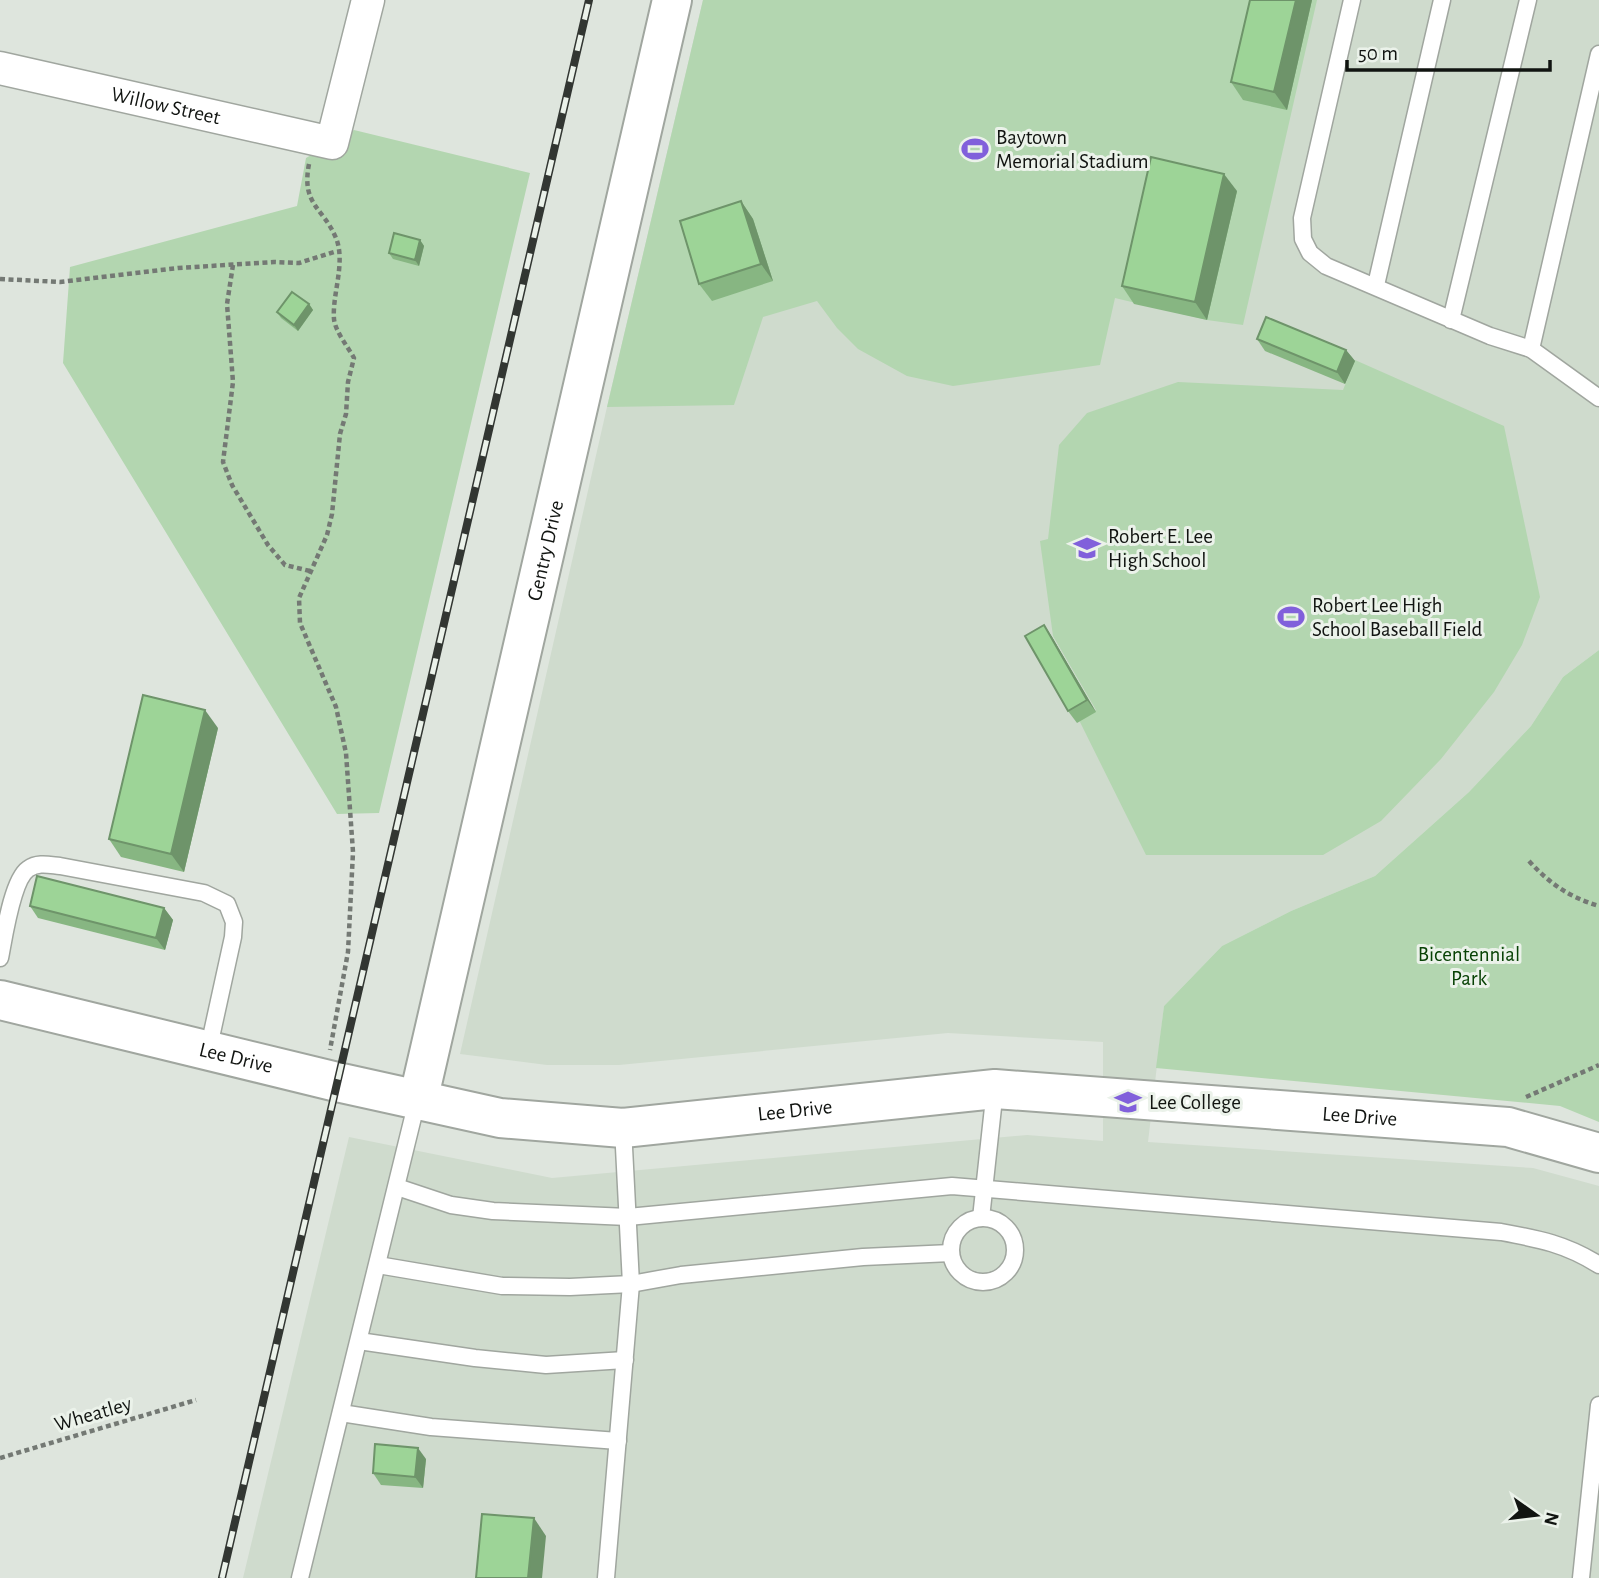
<svg xmlns="http://www.w3.org/2000/svg" width="1599" height="1578" font-family="'Alegreya Sans',sans-serif">
  <style>
    .built { fill: #cfdbcd }
    .park { fill: #b3d6b0 }
    .lines { fill: none; stroke-linecap: round; stroke-linejoin: round }
    .lane-casing { stroke: #a0a69f; stroke-width: 19 }
    .street-casing { stroke: #a0a69f; stroke-width: 35 }
    .secondary-casing { stroke: #a0a69f; stroke-width: 42 }
    .path { stroke: #747974; stroke-width: 4.5; stroke-dasharray: 5 3.5; stroke-linecap: butt }
    .lane { stroke: #fff; stroke-width: 16 }
    .street { stroke: #fff; stroke-width: 32 }
    .secondary { stroke: #fff; stroke-width: 38 }
    .rail-casing { stroke: #323632; stroke-width: 8 }
    .rail { stroke: #ebf2ea; stroke-width: 5; stroke-dasharray: 16; stroke-linecap: butt }
    .wall { fill: #87b682 }
    .shaded-wall { fill: #6e946a }
    .building { fill: #9dd497; stroke: #6e946a; stroke-width: 2 }
    .labels { text-anchor: middle; dominant-baseline: central; stroke-width: 6; stroke-linejoin: round; paint-order: stroke }
    .street-label { font-size: 21px; fill: #111411; stroke: #ebf2ea }
    .poi-label { font-size: 21px; fill: #111411; stroke: #ebf2ea; text-anchor: start }
    .park-label { font-size: 21px; fill: #084205; stroke: #ebf2ea }
  </style>
  <rect width="100%" height="100%" fill="#dee5dd"/>
  <!-- built -->
  <polygon class="built" points="703,0 1599,0 1599,650 1563,677 1531,726 1469,792 1375,876 1291,911 1222,946 1164,1006 1148,1142 1533,1168 1599,1186 1599,1578 243,1578 349,1137 552,1178 1027,1135 1103,1141 1103,1042 948,1033 619,1065 547,1065 460,1054 607,407"/>
  <!-- park -->
  <g class="park">
    <polygon points="703,0 1317,0 1243,325 1207,320 1115,298 1100,365 953,386 907,376 858,349 837,328 817,301 763,317 734,405 607,407"/>
    <polygon points="354,130 530,173 379,813 337,814 63,363 70,267 297,206 306,158"/>
    <polygon points="1355,360 1504,426 1540,597 1522,645 1494,692 1441,759 1381,821 1323,855 1146,855 1079,720 1096,710 1053,636 1040,541 1048,539 1059,445 1087,413 1178,382 1343,390"/>
    <polygon points="1599,650 1599,1122 1560,1106 1156,1068 1164,1006 1222,946 1291,911 1375,876 1469,792 1531,726 1563,677"/>
  </g>
  <g class="lines">
    <!-- lane casing -->
    <g class="lane-casing">
      <g id="lane">
        <polyline points="1352,0 1302,218 1303,239 1310,253 1326,266 1490,336 1531,349 1599,398"/>
        <polyline points="1376,285 1442,0"/>
        <polyline points="1451,320 1528,0"/>
        <polyline points="1531,349 1599,54"/>
        <path d="M0 958C4 938 12 880 28 869 38 862 49 865 60 866L204 893 227 904 234 922 233 937 208 1051"/>
        <path d="M397 1187 451 1205 493 1211 628 1217 952 1186 1501 1232C1539 1239 1566 1244 1599 1265"/>
        <polyline points="981,1218 995,1089"/>
        <circle cx="983" cy="1250" r="32"/>
        <polyline points="378,1265 502,1286 570,1287 631,1284 681,1275 863,1257 951,1253"/>
        <polyline points="359,1341 475,1358 546,1365 625,1360"/>
        <polyline points="341,1413 431,1427 618,1441"/>
        <polyline points="300,1578 417,1101"/>
        <polyline points="606,1578 631,1284 623,1128"/>
        <polyline points="1581,1578 1599,1405"/>
      </g>
    </g>
    <!-- street casing -->
    <g class="street-casing">
      <g id="street">
        <path id="s1" d="M0 68 332 143 368 0"/>
      </g>
    </g>
    <!-- secondary casing -->
    <g class="secondary-casing">
      <g id="secondary">
        <path id="s2" d="M0 1000 337 1082 500 1118 623 1128 995 1089 1508 1127 1599 1153"/>
        <path id="s3" d="M418 1101 672 0"/>
      </g>
    </g>
    <!-- path -->
    <g class="path">
      <path d="M309 164C301 205 323 207 336 238 346 263 332 294 334 319 335 331 348 347 354 358L348 382 346 414 340 434 332 514 327 535 299 598 300 623 336 707 346 753 353 852 348 952 330 1050"/>
      <polyline points="233,265 227,304 233,382 223,462 232,485 268,545 285,565 310,571"/>
      <polyline points="0,279 60,282 178,268 274,262 299,263 337,251"/>
      <path d="M1529 861C1550 884 1569 897 1599 906"/>
      <polyline points="1526,1097 1599,1065"/>
      <polyline points="0,1458 196,1400"/>
    </g>
    <!-- lane -->
    <use href="#lane" class="lane"/>
    <!-- street -->
    <use href="#street" class="street"/>
    <!-- secondary -->
    <use href="#secondary" class="secondary"/>
    <!-- rail casing -->
    <g class="rail-casing">
      <polyline id="rail" points="222,1578 589,0"/>
    </g>
    <!-- rail -->
    <use href="#rail" class="rail"/>
  </g>
  <!-- wall -->
  <g class="wall">
    <polygon points="1250,0 1312,0 1287,110 1243,100 1231,82"/>
    <polygon points="1237,191 1207,320 1134,304 1122,286"/>
    <polygon points="741,201 753,219 773,281 712,301 699,284"/>
    <polygon points="420,240 424,246 419,266 393,259 389,253"/>
    <polygon points="309,304 313,310 298,331 281,318 277,312"/>
    <polygon points="1257,339 1346,350 1355,361 1345,384 1265,351"/>
    <polygon points="1044,625 1052,637 1096,712 1077,723 1068,711"/>
    <polygon points="218,728 184,872 121,857 109,839"/>
    <polygon points="30,906 164,908 173,920 165,950 38,918"/>
    <polygon points="426,1459 423,1488 381,1485 373,1473"/>
  </g>
  <!-- shaded-wall -->
  <g class="shaded-wall">
    <polygon points="1296,0 1312,0 1287,110 1274,92"/>
    <polygon points="1224,174 1237,191 1207,320 1195,302"/>
    <polygon points="741,201 753,219 773,281 761,264"/>
    <polygon points="420,240 424,246 419,266 415,260"/>
    <polygon points="309,304 313,310 298,331 294,325"/>
    <polygon points="1346,350 1355,361 1345,384 1337,372"/>
    <polygon points="1044,625 1052,637 1096,712 1087,700"/>
    <polygon points="205,710 218,728 184,872 171,854"/>
    <polygon points="164,908 173,920 165,950 156,938"/>
    <polygon points="418,1448 426,1459 423,1488 415,1477"/>
    <polygon points="534,1518 546,1536 542,1578 528,1578"/>
  </g>
  <!-- building -->
  <g class="building">
    <polygon points="1250,0 1296,0 1274,92 1231,82"/>
    <polygon points="1151,157 1224,174 1195,302 1122,286"/>
    <polygon points="741,201 761,264 699,284 680,221"/>
    <polygon points="394,233 420,240 415,260 389,253"/>
    <polygon points="292,292 309,304 294,325 277,312"/>
    <polygon points="1266,317 1346,350 1337,372 1257,339"/>
    <polygon points="1044,625 1087,700 1068,711 1025,636"/>
    <polygon points="143,695 205,710 171,854 109,839"/>
    <polygon points="37,876 164,908 156,938 30,906"/>
    <polygon points="375,1444 418,1448 415,1477 373,1473"/>
    <polygon points="482,1514 534,1518 528,1578 476,1578"/>
  </g>
  <!-- icons -->
  <defs>
    <g id="stadium-bare" transform="scale(2.1)"><path d="M0-5a6.5 5 0 1 0 0 10a6.5 5 0 1 0 0-10ZM-3.5-1.8h7v3.6h-7Z" fill="#8160db" stroke="#ebf2ea" stroke-width="2.5" paint-order="stroke"/></g>
    <g id="school-bare" transform="scale(2.1)"><path d="M0-5L7-2L0 1L-7-2ZM-4 1L0 2.5L4 1V4Q0 6-4 4Z" fill="#8160db" stroke="#ebf2ea" stroke-width="2.5" paint-order="stroke"/></g>
    <g id="university-bare" transform="scale(2.1)"><path d="M0-5L7-2L0 1L-7-2ZM-4 1L0 2.5L4 1V4Q0 6-4 4Z" fill="#8160db" stroke="#ebf2ea" stroke-width="2.5" paint-order="stroke"/></g>
  </defs>
  <g fill-rule="evenodd">
    <use href="#stadium-bare" x="975" y="149"/>
    <use href="#school-bare" x="1087" y="548"/>
    <use href="#stadium-bare" x="1291" y="617"/>
    <use href="#university-bare" x="1128" y="1102"/>
  </g>
  <g class="labels">
    <!-- street labels -->
    <g class="street-label">
      <text stroke="none"><textPath href="#s1" startOffset="170">Willow Street</textPath></text>
      <text stroke="none"><textPath href="#s3" startOffset="565">Gentry Drive</textPath></text>
      <text stroke="none"><textPath href="#s2" startOffset="243">Lee Drive</textPath></text>
      <text stroke="none"><textPath href="#s2" startOffset="810">Lee Drive</textPath></text>
      <text stroke="none"><textPath href="#s2" startOffset="1377">Lee Drive</textPath></text>
      <text transform="translate(93 1414) rotate(-16)">Wheatley</text>
    </g>
    <!-- poi labels -->
    <g class="poi-label">
      <text x="996" y="137">Baytown<tspan x="996" dy="24">Memorial Stadium</tspan></text>
      <text x="1108" y="536">Robert E. Lee<tspan x="1108" dy="24">High School</tspan></text>
      <text x="1312" y="605">Robert Lee High<tspan x="1312" dy="24">School Baseball Field</tspan></text>
      <text x="1149" y="1102">Lee College</text>
    </g>
    <!-- park labels -->
    <g class="park-label">
      <text x="1469" y="954">Bicentennial<tspan x="1469" dy="24">Park</tspan></text>
    </g>
  </g>
  <!-- north arrow -->
  <g transform="translate(1536 1515) rotate(104)" stroke="#ebf2ea" stroke-width="5" paint-order="stroke">
  <path d="M0-5L12 26L0 18L-12 26Z" fill="#111411"/>
  <text y="-10" font-size="19" font-weight="bold" text-anchor="middle" fill="#111411">N</text>
  </g>
  <!-- scale -->
  <path d="M1347 60v10h203v-10" fill="none" stroke="#111411" stroke-width="3.5"/>
  <text x="1358" y="60" font-size="21" fill="#111411" stroke="#ebf2ea" stroke-width="5" paint-order="stroke">50 m</text>
</svg>
